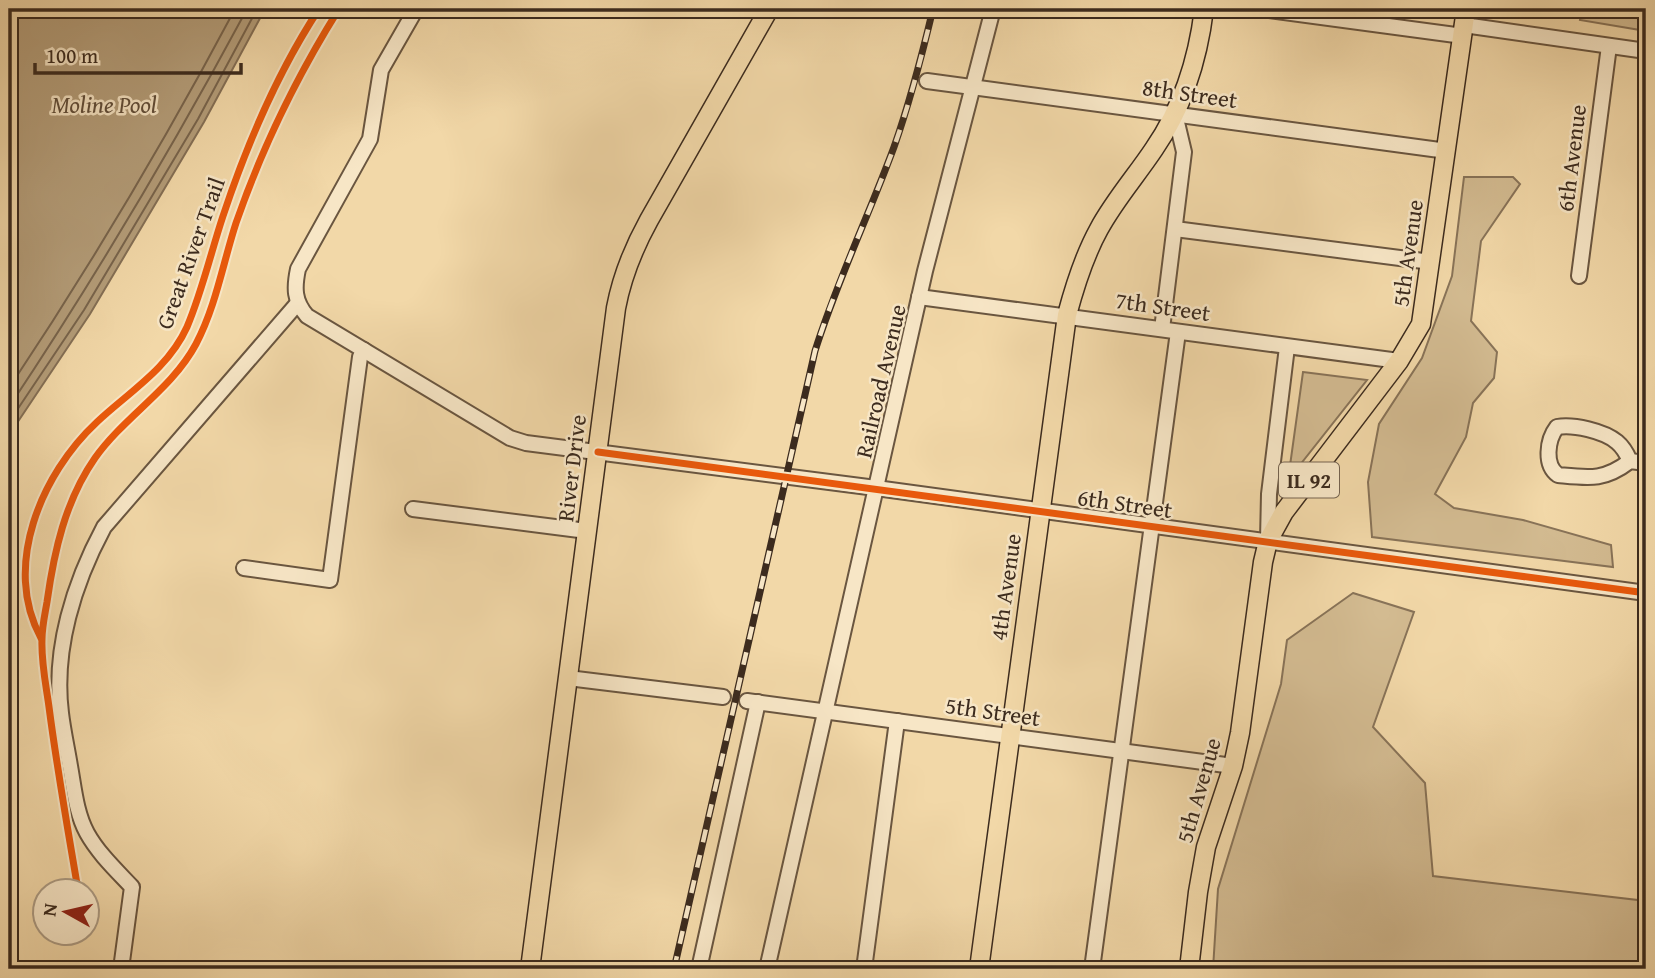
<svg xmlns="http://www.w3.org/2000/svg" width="1655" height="978" font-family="'Gentium Book Plus',serif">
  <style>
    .green { fill: #d3bb91; stroke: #887358; stroke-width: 2 }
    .water { fill: #b49d79; stroke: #846f55; stroke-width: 2 }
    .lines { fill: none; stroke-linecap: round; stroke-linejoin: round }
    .shore { stroke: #78644c; stroke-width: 2 }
    .minor-casing { stroke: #6a5640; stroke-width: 18 }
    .major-casing { stroke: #3c2b1e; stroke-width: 21 }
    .minor { stroke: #f7e6c6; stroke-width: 14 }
    .major { stroke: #f2d8a8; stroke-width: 18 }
    .rail-casing { stroke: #3c2b1e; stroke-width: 7 }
    .rail { stroke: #f7e6c6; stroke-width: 4.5; stroke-dasharray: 13; stroke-linecap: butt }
    .cycleway-casing { stroke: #f7e6c6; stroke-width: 11 }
    .cycleway { stroke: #e8590c; stroke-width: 7 }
    .labels { text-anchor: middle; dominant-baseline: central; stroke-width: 5; stroke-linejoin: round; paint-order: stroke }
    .shield { fill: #f7e6c6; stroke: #746350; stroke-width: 2 }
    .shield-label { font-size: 21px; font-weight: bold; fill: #3c2b1e }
    .street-label { font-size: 23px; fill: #3c2b1e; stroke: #f7e6c6 }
    .water-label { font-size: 24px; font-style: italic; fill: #604d39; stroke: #f7e6c6 }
  </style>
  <rect width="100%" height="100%" fill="#f2d8a8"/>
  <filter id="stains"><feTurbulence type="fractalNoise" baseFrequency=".00286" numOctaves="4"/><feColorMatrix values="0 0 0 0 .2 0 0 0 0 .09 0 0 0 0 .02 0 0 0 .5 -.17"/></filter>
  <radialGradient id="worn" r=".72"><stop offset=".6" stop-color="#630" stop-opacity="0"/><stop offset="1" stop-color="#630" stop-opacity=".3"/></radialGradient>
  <!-- green -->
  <g class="green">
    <polygon points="1582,9 1646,9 1646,31 1580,20"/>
    <polygon points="1464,177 1513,177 1520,184 1481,241 1471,321 1497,352 1494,378 1473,403 1466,437 1435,494 1454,508 1523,520 1611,545 1613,567 1372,537 1368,482 1379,424 1422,358 1452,276"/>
    <polygon points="1303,372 1367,380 1288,480"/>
    <polygon points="1353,593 1414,612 1373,727 1425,783 1433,876 1646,901 1646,969 1213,969 1218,889 1281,684 1287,640"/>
  </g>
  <!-- water -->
  <polygon class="water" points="9,9 265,9 204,122 90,314 9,435"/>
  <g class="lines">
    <!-- shore -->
    <g class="shore">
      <path d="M9 388C91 265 166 139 235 9"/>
      <path d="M9 407C95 278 174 145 247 9"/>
      <polyline points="9,422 84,310 198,119 257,9"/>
    </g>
    <!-- minor casing -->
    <g class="minor-casing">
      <g id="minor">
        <path d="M416 9 381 70 370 139 298 269C294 288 294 301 307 316L510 438 526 443 876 488 1646 593"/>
        <polyline points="1262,9 1463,36"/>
        <polyline points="1464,25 1646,51"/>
        <polyline points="927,81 1447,151"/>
        <polyline points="1175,229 1431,262"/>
        <polyline points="1579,276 1609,46"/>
        <polyline points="919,297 1399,361"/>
        <polyline points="1162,329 1184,152 1175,114"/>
        <path d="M1630 461C1627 454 1623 447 1617 442 1604 431 1573 424 1557 427 1547 440 1544 465 1558 475 1589 478 1604 481 1630 461L1646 463"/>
        <polyline points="413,509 587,531"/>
        <polyline points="1268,540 1269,494 1287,347"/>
        <polyline points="244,568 330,580 360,357 364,350"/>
        <polyline points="568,678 723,697"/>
        <polyline points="747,701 1233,766"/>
        <path d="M121 969 132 887C116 870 98 853 87 833 76 813 74 788 70 766 67 748 63 730 61 713 53 649 74 583 104 527L297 304"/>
        <polyline points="699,969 758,702"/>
        <polyline points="767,969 925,271 993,9"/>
        <polyline points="864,969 897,721"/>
        <polyline points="1092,969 1178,332"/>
      </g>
    </g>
    <!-- major casing -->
    <g class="major-casing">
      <g id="major">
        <path d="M530 969 616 308C622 276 633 249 649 220L769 9"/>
        <path d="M979 969 1067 315C1075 285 1084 256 1099 229 1114 201 1136 176 1154 149 1183 107 1198 59 1204 9"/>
        <polyline points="1189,969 1198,892 1206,847 1233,766 1240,733 1263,562 1268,541 1284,512 1399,361 1421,324 1466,9"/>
      </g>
    </g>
    <!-- minor -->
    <use href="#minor" class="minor"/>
    <!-- major -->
    <use href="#major" class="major"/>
    <!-- rail casing -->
    <g class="rail-casing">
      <path id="rail" d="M674 969 815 351C837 281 869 215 894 147 910 102 922 55 933 9"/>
    </g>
    <!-- rail -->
    <use href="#rail" class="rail"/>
    <!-- cycleway casing -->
    <g class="cycleway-casing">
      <g id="cycleway">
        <polyline points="598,452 1646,593"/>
        <path d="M41 638C2 567 41 474 97 422 129 392 168 369 187 327 202 292 211 252 223 216 247 144 277 73 319 9"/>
        <path d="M78 890C68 830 57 769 49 707 46 685 41 662 42 639 42 627 45 614 47 602 54 552 65 501 95 458 125 416 172 389 196 344 216 306 223 263 236 223 262 148 297 76 339 9"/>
      </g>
    </g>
    <!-- cycleway -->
    <use href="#cycleway" class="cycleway"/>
  </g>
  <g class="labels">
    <!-- shield labels -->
    <rect class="shield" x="1279" y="462.5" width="60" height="35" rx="5"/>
    <g class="shield-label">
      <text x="1309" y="480">IL 92</text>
    </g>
    <!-- street labels -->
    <g class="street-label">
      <text transform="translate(1190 93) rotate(8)">8th Street</text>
      <text transform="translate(1571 158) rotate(-83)">6th Avenue</text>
      <text transform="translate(190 253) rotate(-70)">Great River Trail</text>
      <text transform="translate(1407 253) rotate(-82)">5th Avenue</text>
      <text transform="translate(1163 306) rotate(8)">7th Street</text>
      <text transform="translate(880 381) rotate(-77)">Railroad Avenue</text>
      <text transform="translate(571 468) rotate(-83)">River Drive</text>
      <text transform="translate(1125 503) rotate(8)">6th Street</text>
      <text transform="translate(1005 587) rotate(-82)">4th Avenue</text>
      <text transform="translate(993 711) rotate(8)">5th Street</text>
      <text transform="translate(1198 790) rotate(-74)">5th Avenue</text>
    </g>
    <!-- water labels -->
    <g class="water-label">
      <text x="104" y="104">Moline Pool</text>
    </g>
  </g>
  <!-- margin -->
  <rect width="1655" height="978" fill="none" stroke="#f2d8a8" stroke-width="35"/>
  <rect x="10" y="10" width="1634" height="957" fill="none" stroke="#3c2b1e" stroke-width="3.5"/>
  <rect x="18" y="18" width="1620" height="943" fill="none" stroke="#3c2b1e" stroke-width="2"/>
  <!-- north arrow -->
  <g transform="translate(66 912) rotate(278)"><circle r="33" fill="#f7e6c6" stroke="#ac9b83" stroke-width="2"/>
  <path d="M0-5L12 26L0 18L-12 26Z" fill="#8f2418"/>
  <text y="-10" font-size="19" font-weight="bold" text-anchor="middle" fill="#3c2b1e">N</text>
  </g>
  <!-- scale -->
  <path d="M35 63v10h206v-10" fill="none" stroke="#3c2b1e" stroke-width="3.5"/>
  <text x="46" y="63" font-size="21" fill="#3c2b1e" stroke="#f7e6c6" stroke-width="5" paint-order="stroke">100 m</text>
  <rect width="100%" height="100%" filter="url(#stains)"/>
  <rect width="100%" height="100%" fill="url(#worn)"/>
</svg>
